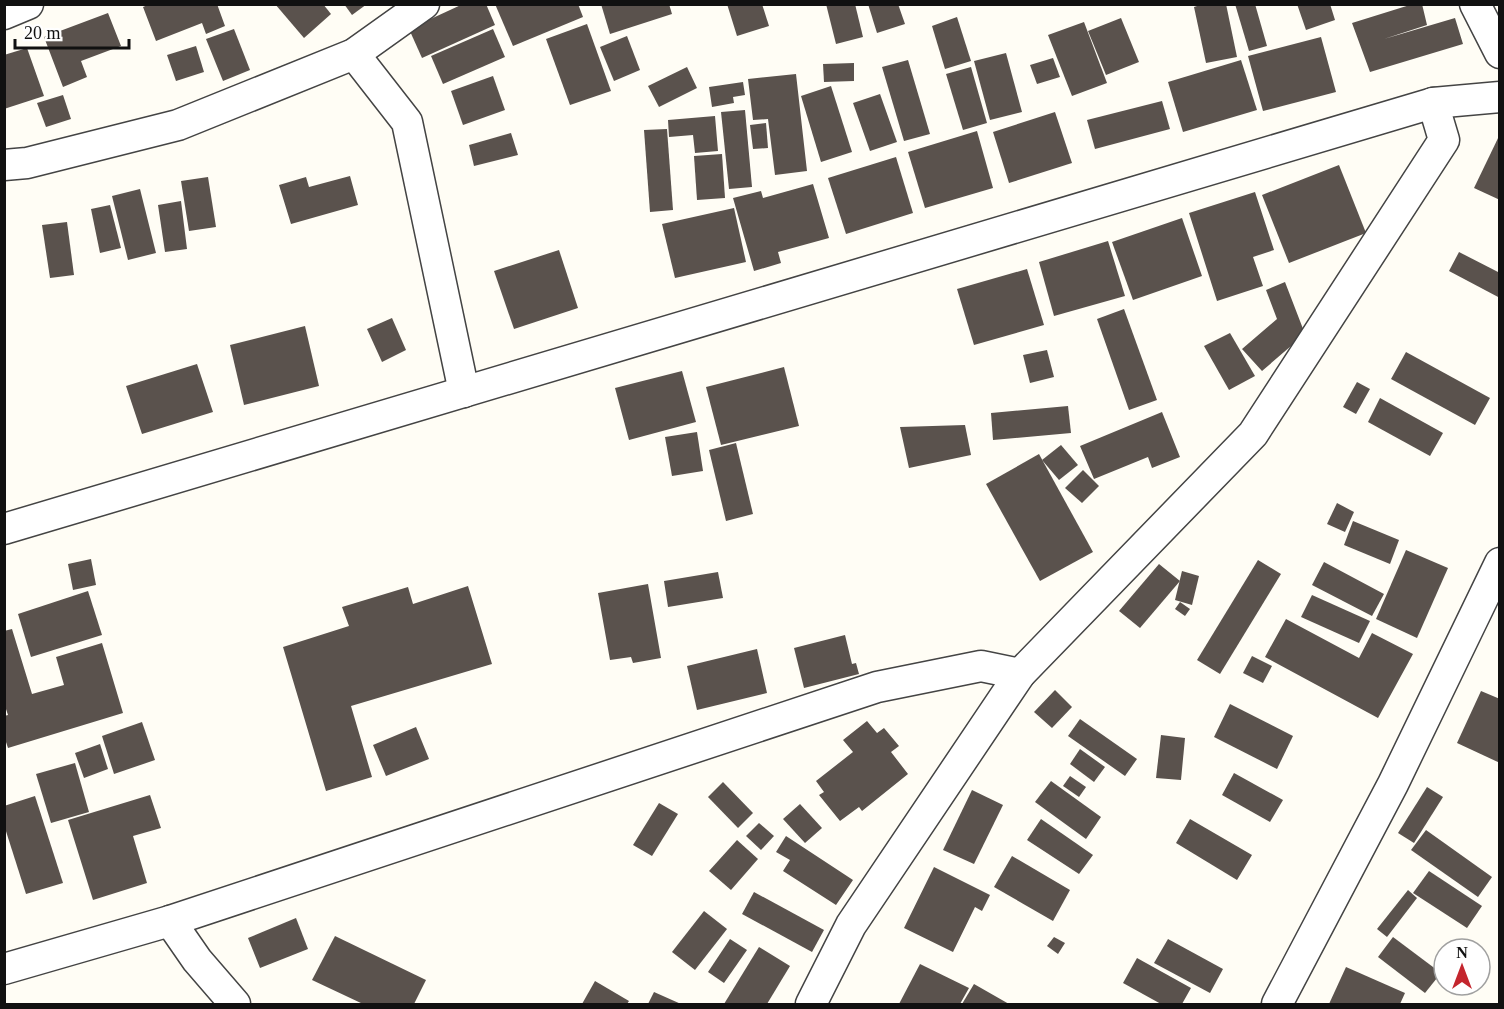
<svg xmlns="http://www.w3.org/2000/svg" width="1504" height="1009" font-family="'Times New Roman',serif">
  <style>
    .building { fill: #5a524d }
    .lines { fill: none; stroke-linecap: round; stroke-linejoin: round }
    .street-casing { stroke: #444; stroke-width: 33 }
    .street { stroke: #fff; stroke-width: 30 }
  </style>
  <rect width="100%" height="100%" fill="#fffdf5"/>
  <!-- building -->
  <g class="building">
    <polygon points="150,4 217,4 225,26 206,34 202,23 156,41 143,7"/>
    <polygon points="275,4 323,4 331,14 304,38"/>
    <polygon points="344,4 367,4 352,15"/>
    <polygon points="463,4 486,4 495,25 422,58 409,29"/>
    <polygon points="495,4 578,4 583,17 513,46"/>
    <polygon points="601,4 669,4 672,14 610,34"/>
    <polygon points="727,4 762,4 769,26 737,36"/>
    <polygon points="826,4 855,4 863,37 836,44"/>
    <polygon points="868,4 898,4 905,24 877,33"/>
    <polygon points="1203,4 1226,4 1237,57 1206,63 1194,7"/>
    <polygon points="1235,4 1255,4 1267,46 1249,51"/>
    <polygon points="1297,4 1330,4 1335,20 1306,30"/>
    <polygon points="1413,4 1422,4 1427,25 1384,39 1455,18 1463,44 1370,72 1352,23"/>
    <polygon points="108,13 121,46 81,61 87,77 63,87 44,37"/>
    <polygon points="957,17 971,61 945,69 932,26"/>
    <polygon points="1121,18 1139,62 1106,75 1088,31"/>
    <polygon points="1084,22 1107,83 1072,96 1048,35"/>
    <polygon points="587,24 611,91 570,105 546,39"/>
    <polygon points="234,29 250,70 223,81 206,39"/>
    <polygon points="493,29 505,57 443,84 431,56"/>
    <polygon points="627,36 640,70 614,81 600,47"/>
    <polygon points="1321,37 1336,92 1263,111 1248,56"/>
    <polygon points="196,46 204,72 176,81 167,55"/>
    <polygon points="27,48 44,96 4,109 4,55"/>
    <polygon points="1006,53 1022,112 990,120 974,61"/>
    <polygon points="1053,58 1060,77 1037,84 1030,65"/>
    <polygon points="908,60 930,134 904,141 882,67"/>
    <polygon points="1241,60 1257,110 1183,132 1168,82"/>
    <polygon points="854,63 854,81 824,82 823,64"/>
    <polygon points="687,67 697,88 659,107 648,86"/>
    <polygon points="971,67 987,123 963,130 946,74"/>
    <polygon points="796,74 807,171 775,175 768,119 753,120 748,79"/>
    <polygon points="493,76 505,110 463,125 451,91"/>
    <polygon points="743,82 745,95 733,97 734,103 712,107 709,87"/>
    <polygon points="831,86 852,152 821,162 801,96"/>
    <polygon points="880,94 897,142 870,151 853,103"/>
    <polygon points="63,95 71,119 46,127 37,103"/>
    <polygon points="1162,101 1170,129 1095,149 1087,120"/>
    <polygon points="745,110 752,187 729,189 721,112"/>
    <polygon points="1055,112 1072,163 1009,183 993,132"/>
    <polygon points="715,116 718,151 695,153 693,135 669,137 668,120"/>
    <polygon points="766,123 768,148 753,149 750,125"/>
    <polygon points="667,129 673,210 650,212 644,130"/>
    <polygon points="977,131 993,188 925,208 908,152"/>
    <polygon points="511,133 518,155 474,166 469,145"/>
    <polygon points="1500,134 1500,200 1474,188"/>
    <polygon points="722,154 725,198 697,200 694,156"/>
    <polygon points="896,157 913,213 846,234 828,178"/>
    <polygon points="1339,165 1366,233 1289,263 1262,195"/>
    <polygon points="350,176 358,205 291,224 279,185 306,177 309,187"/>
    <polygon points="208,177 216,227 189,231 181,181"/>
    <polygon points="813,184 829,238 778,252 781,263 754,271 733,198 761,191 763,198"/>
    <polygon points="140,189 156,253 128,260 112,196"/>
    <polygon points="1255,192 1274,250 1253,257 1263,286 1217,301 1189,213"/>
    <polygon points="181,201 187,249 165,252 158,205"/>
    <polygon points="110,205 121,248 100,253 91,209"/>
    <polygon points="734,208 746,262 675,278 662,224"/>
    <polygon points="1182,218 1202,276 1133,300 1112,242"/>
    <polygon points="67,222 74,275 50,278 42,225"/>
    <polygon points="1108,241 1125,296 1054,316 1039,262"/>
    <polygon points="559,250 578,308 514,329 494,271"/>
    <polygon points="1459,252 1500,273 1500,298 1449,271"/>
    <polygon points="1027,269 1044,325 974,345 957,289"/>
    <polygon points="1285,282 1305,334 1262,371 1242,349 1277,319 1266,290"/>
    <polygon points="1124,309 1157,400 1129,410 1097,319"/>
    <polygon points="392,318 406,350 382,362 367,329"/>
    <polygon points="305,326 319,386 244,405 230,345"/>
    <polygon points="1230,333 1255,376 1229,390 1204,346"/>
    <polygon points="1047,350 1054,377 1030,383 1023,355"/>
    <polygon points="1406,352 1490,398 1475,425 1391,379"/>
    <polygon points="197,364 213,412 142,434 126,386"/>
    <polygon points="784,367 799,426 721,445 706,387"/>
    <polygon points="682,371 696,422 629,440 615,388"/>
    <polygon points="1357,382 1370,389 1356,414 1343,407"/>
    <polygon points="1380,398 1443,433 1430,456 1368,422"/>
    <polygon points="1068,406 1071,433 993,440 991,413"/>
    <polygon points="1162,412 1180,457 1152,468 1148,457 1094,479 1080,446"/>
    <polygon points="965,425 971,455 909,468 900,427"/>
    <polygon points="697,432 703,471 672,476 665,437"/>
    <polygon points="736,443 753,514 726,521 709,450"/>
    <polygon points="1061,445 1078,465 1059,480 1042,460"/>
    <polygon points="1039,454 1093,552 1040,581 986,484"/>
    <polygon points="1083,470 1099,486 1082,503 1065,488"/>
    <polygon points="1337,503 1354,512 1345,532 1327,524"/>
    <polygon points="1353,521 1399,540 1390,564 1344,545"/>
    <polygon points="1406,550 1448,568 1417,638 1376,619"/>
    <polygon points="91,559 96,585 73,590 68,564"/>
    <polygon points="1258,560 1281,574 1220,674 1197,660"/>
    <polygon points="1324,562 1384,594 1372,616 1312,585"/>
    <polygon points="1159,564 1180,581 1140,628 1119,611"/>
    <polygon points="1182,571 1199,576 1192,605 1175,600"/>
    <polygon points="718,572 723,598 668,607 664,581"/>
    <polygon points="648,584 661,658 633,663 631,657 610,660 598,593"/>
    <polygon points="468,586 492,664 351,706 372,777 326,791 283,647 349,626 342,607 408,587 413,604"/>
    <polygon points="88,591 102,635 31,657 18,614"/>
    <polygon points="1312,595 1370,621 1359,643 1301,617"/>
    <polygon points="1180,602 1190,609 1185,616 1175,609"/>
    <polygon points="1286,619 1359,658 1372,633 1413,654 1378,718 1265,657"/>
    <polygon points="12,629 32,694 64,685 56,657 102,643 123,713 8,748 4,736 4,716 8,715 4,703 4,631"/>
    <polygon points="845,635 852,664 856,663 859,674 804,688 794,648"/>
    <polygon points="757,649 767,693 697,710 687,666"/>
    <polygon points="1252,656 1272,666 1263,683 1243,673"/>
    <polygon points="1055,690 1072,707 1052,728 1034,712"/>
    <polygon points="1481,691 1500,699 1500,763 1457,743"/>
    <polygon points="1230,704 1293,736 1277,769 1214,737"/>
    <polygon points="1080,719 1137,759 1125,776 1068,736"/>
    <polygon points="867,721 877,733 884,728 899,746 891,752 908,774 862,811 859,807 840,821 819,795 824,792 816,781 853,752 843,740"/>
    <polygon points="142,722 155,760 114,774 102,736"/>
    <polygon points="416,727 429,759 386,776 373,745"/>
    <polygon points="1161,735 1185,738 1181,780 1156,778"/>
    <polygon points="100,744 108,769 84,778 75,753"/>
    <polygon points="1080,749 1105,767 1094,782 1070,764"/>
    <polygon points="75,763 89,812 51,823 36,774"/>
    <polygon points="1234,773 1283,800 1270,822 1222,795"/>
    <polygon points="1070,776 1086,787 1079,797 1063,786"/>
    <polygon points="1051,781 1101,817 1086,839 1035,802"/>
    <polygon points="723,782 753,813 738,828 708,797"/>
    <polygon points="1427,787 1443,797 1414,843 1398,833"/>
    <polygon points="972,790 1003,805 974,864 943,850"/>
    <polygon points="150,795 161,828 133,836 147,883 93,900 68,820"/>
    <polygon points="35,796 63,883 26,894 4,825 4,806"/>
    <polygon points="659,803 678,814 652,856 633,845"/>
    <polygon points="800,804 822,828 805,843 783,819"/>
    <polygon points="1041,819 1093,855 1079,874 1027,840"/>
    <polygon points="1190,819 1252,855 1237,880 1176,843"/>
    <polygon points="759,823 774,836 761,850 746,836"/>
    <polygon points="1426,830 1492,877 1478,897 1411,850"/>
    <polygon points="786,836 853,880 836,905 783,871 790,860 776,852"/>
    <polygon points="737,840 758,859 731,890 709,871"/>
    <polygon points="1012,856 1070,890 1053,921 994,887"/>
    <polygon points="934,867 990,895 982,911 975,907 953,952 904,928"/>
    <polygon points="1429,871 1482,906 1467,928 1413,893"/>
    <polygon points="1408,890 1417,898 1387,937 1377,929"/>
    <polygon points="754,892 824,930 812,952 742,914"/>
    <polygon points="704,911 727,929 695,970 672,952"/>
    <polygon points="296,918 308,949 260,968 248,938"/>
    <polygon points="335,936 426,980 414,1004 363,1004 312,980"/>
    <polygon points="1054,937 1065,943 1058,954 1047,946"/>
    <polygon points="1393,937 1441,973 1425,993 1378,957"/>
    <polygon points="730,939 747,950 724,983 708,972"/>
    <polygon points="1168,939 1223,969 1210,993 1154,963"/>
    <polygon points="759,947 790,966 767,1004 724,1004"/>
    <polygon points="1137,958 1191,988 1182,1004 1161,1004 1123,983"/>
    <polygon points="920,964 969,988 960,1004 899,1004"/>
    <polygon points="1346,967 1405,993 1400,1004 1329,1004"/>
    <polygon points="595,981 629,1001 627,1004 582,1004"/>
    <polygon points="974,984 1009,1004 962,1004"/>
    <polygon points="654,992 681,1004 648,1004"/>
  </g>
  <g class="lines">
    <!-- street casing -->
    <g class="street-casing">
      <g id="street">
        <polyline points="1475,4 1500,53"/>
        <polyline points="4,14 28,4"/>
        <polyline points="354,54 407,122 464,392"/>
        <polyline points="4,165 27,163 178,125 354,54 424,4"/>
        <polyline points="4,529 1433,103 1500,97"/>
        <polyline points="170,921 197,960 235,1004"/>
        <polyline points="4,969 170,921 877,687 981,666 1020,674"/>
        <polyline points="811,1004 851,925 1020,674 1253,434 1444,140 1433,103"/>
        <polyline points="1277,1004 1393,784 1500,563"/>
      </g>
    </g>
    <!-- street -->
    <use href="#street" class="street"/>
  </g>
  <!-- border -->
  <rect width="1504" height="1009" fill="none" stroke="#111111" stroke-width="12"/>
  <!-- north arrow -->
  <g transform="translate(1462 967)"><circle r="28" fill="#ffffff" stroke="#a0a0a0" stroke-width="1.5"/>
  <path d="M0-4.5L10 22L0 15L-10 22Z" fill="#c4262e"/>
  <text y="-9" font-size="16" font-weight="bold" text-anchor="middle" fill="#111111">N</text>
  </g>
  <!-- scale -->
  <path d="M15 39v9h114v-9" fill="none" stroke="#111111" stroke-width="3"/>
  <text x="24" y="39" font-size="18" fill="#111111" stroke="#ffffff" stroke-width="4.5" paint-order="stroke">20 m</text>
</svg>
